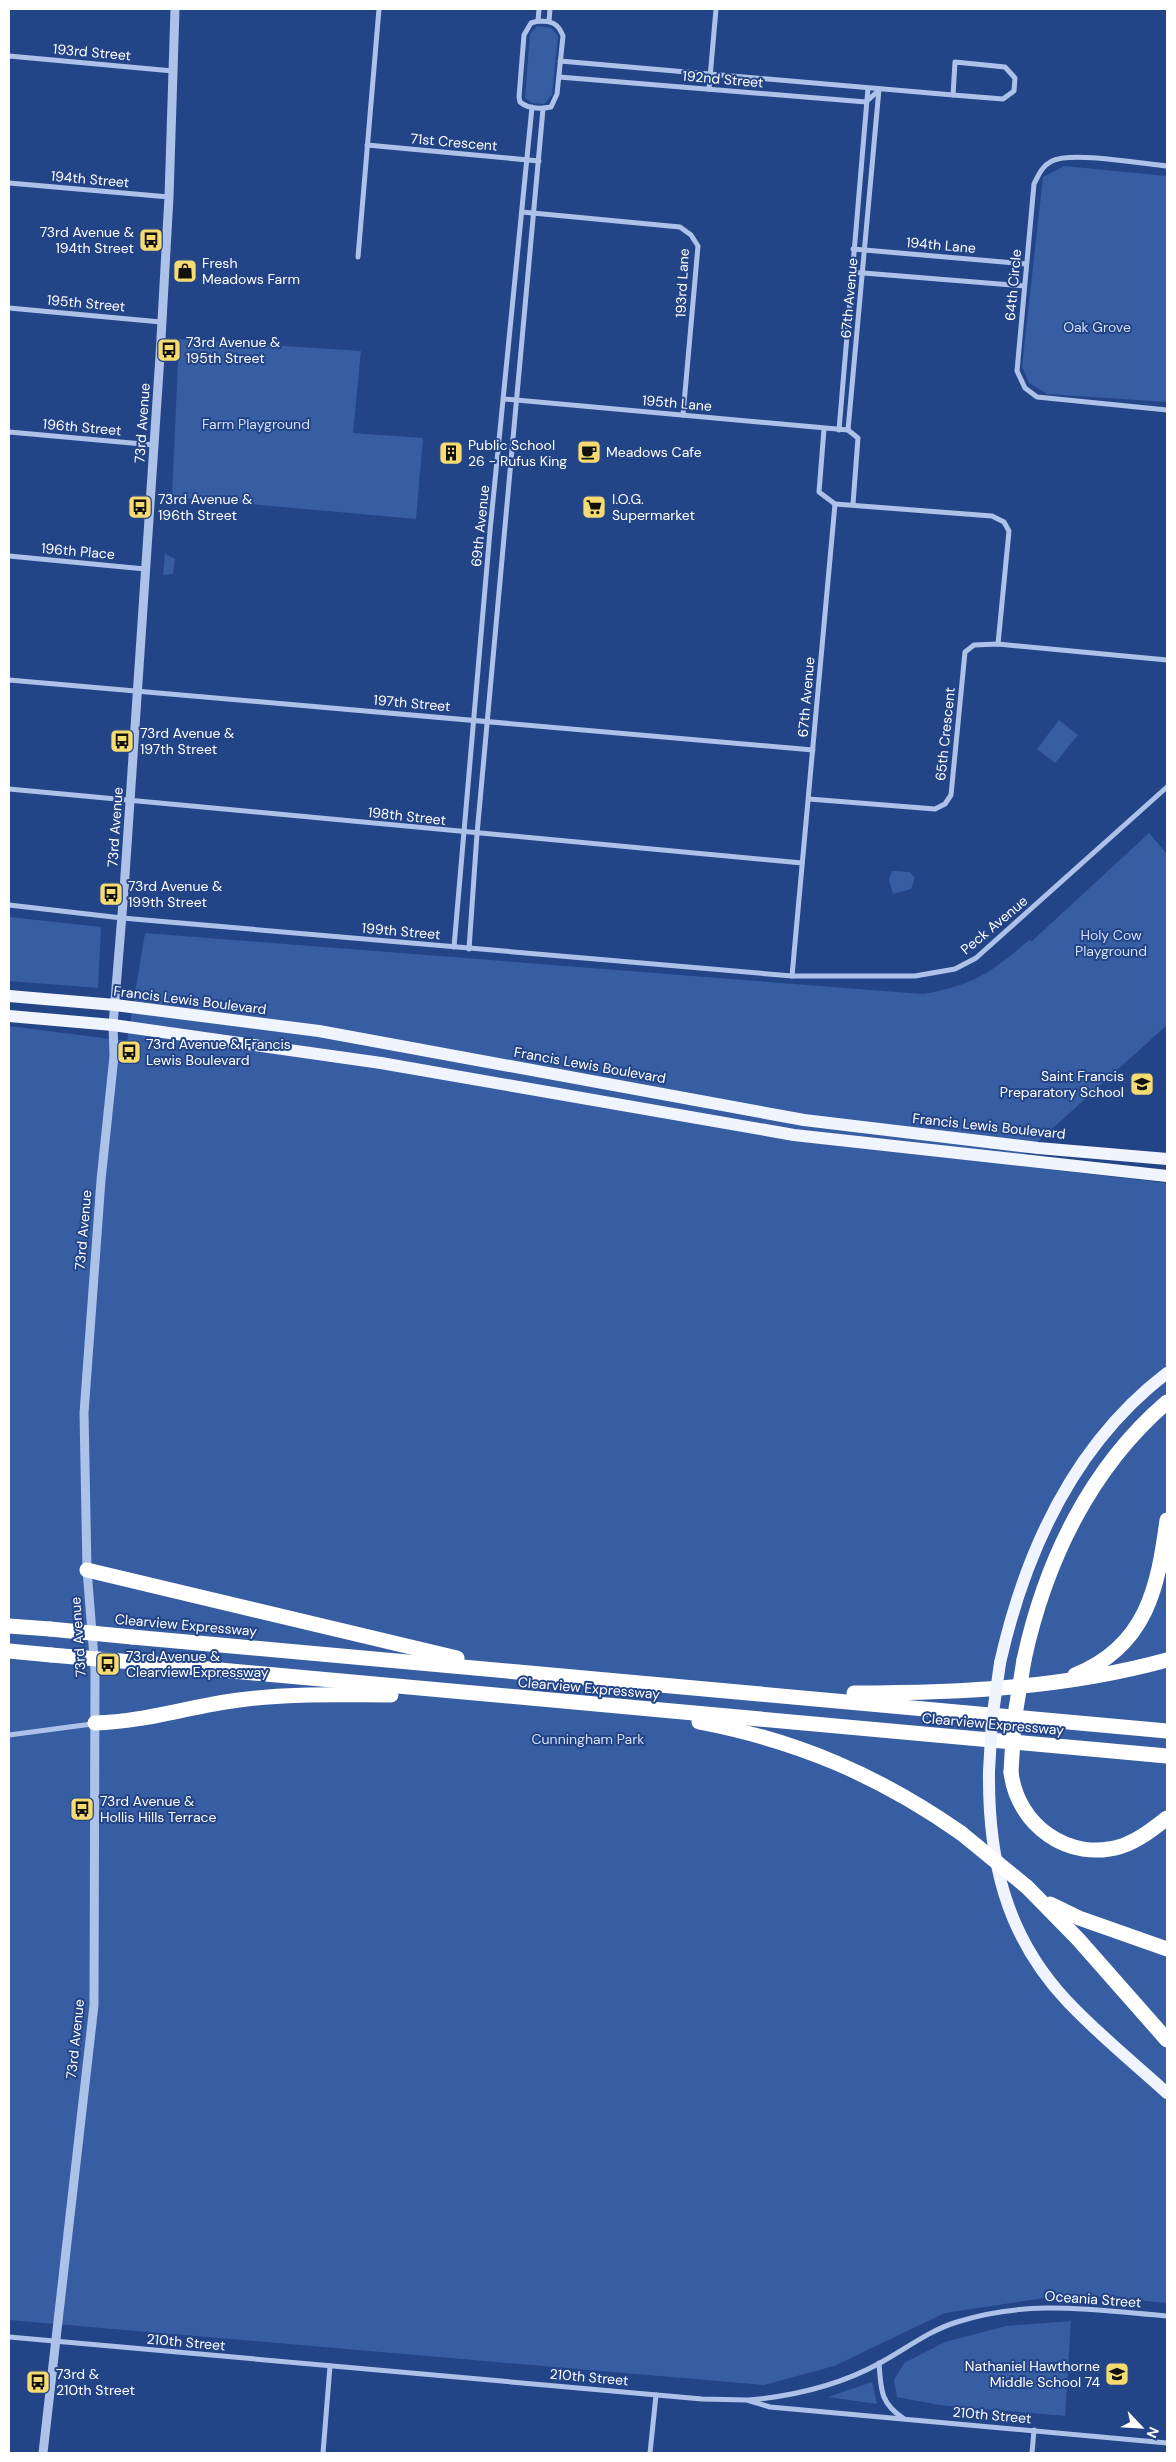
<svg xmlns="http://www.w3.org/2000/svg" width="1176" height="2462" font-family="'DM Sans',sans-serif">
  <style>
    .green { fill: #375da3 }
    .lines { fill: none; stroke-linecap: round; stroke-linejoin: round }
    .minor { stroke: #adc2e9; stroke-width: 5 }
    .tertiary { stroke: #adc2e9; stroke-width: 9 }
    .primary { stroke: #f0f4fe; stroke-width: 12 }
    .motorway { stroke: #fff; stroke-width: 15 }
    .primary-bridge { stroke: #f0f4fe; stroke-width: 12 }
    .motorway-bridge { stroke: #fff; stroke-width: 15 }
    .labels { text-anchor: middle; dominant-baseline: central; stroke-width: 4; stroke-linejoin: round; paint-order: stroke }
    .street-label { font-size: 14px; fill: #fff; stroke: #234487 }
    .poi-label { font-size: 14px; fill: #fff; stroke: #234487; text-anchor: start }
    .park-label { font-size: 14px; fill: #d1dff7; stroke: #234487 }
  </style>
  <rect width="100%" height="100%" fill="#234487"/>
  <!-- green -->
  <g class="green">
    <polygon points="537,26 551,28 558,36 552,95 544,104 532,103 525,98 530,34"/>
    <polygon points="1064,166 1167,176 1167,402 1047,394 1029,383 1022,366 1043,177"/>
    <polygon points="179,339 361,351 353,433 423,438 416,519 172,497"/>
    <polygon points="165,554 175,559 173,574 163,575"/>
    <polygon points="1059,720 1078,735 1055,763 1037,749"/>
    <path d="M1149 833 1167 854V1025L1012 1165 1167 1183V2303L1071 2294 945 2313 834 2366 764 2385 9 2320V1026L127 1041 145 933 923 994C973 985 991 973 1029 940L1032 941Z"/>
    <polygon points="892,871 910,872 915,878 911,889 893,894 889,880"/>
    <polygon points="9,917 101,927 98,988 9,981"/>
    <polygon points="1071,2321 1065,2416 939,2405 897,2397 894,2380 904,2363 945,2342 1006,2326"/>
    <polygon points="872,2382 877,2404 828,2397"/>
  </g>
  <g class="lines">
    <!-- minor -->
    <g class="minor">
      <path d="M538 21C552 21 558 23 563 36L557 94 551 107C540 109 528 109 520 102L519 97 524 35 531 23Z"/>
      <polyline points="538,21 539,9"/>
      <polyline points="549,21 550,9"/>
      <polyline points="9,56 173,71"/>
      <polyline points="560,61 953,95"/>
      <polygon points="955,62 1005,67 1015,78 1014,91 1003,99 953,95"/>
      <polyline points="559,77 866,102 879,90"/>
      <polyline points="709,89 716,9"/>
      <polyline points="367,145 539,161"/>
      <path d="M1167 166C1143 164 1072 151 1052 161 1042 166 1039 174 1034 184L1017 371 1025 388 1037 397 1167 410"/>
      <polyline points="9,183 169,197"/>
      <polyline points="522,212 680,227 691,235 698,246 683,415"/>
      <polyline points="853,249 1026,264"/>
      <polyline points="358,257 379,9"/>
      <polyline points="851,272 1024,286"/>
      <polyline points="9,308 161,322"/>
      <polyline points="504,399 848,430 858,438 853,504"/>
      <polyline points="824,429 819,492 835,504"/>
      <polyline points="839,430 868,88"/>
      <polyline points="848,430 879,89"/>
      <polyline points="9,432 154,445"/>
      <polyline points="835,504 992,516 1004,522 1009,531 998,644"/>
      <polyline points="9,556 145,569"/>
      <polyline points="9,680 813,750"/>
      <polyline points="9,789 802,863"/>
      <polyline points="809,799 935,809 945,804 951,795 965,652 974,645 998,644 1167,660"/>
      <polyline points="9,905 122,918 792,976 915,976 955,969 976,958 1167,787"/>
      <polyline points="454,947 490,531 532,107"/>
      <polyline points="469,949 477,834 543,109"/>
      <polyline points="792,976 835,504"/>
      <polyline points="9,1735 92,1724"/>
      <polyline points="9,2337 702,2399 747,2400 770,2407 1167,2443"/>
      <path d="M879 2363C881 2389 880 2403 903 2418"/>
      <path d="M749 2400C794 2396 840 2385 880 2363 906 2349 928 2331 957 2322 1028 2299 1094 2310 1167 2316"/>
      <polyline points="323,2453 330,2366"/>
      <polyline points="650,2453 656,2395"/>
      <polyline points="1032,2453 1034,2430"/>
    </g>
    <!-- tertiary -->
    <polyline class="tertiary" points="43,2453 94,2005 95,1670 87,1570 84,1413 101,1180 114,1056 113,1025 124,890 160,356 169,197 175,9"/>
    <!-- primary -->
    <g class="primary">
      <polyline points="9,996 115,1005 319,1031 804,1120 1038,1148 1167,1159"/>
      <polyline points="9,1016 113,1025 381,1063 794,1135 1167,1176"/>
      <path d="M1000 1663C1025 1552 1074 1444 1167 1373"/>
      <path d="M989 1771C988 1858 1005 1935 1067 2001 1098 2034 1134 2063 1167 2093"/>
    </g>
    <!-- motorway -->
    <g class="motorway">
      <polyline points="87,1570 457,1658"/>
      <polyline points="9,1626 50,1629"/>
      <polyline points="132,1637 1167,1731"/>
      <polyline points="9,1651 51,1655"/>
      <path d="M1024 1660C1045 1562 1090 1468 1167 1402"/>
      <polyline points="133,1662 1167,1756"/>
      <path d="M1075 1675C1147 1646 1158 1587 1167 1520"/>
      <path d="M854 1693C960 1693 1065 1688 1167 1660"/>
      <path d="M699 1722C798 1741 878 1775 961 1833"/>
      <path d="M95 1723C144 1722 191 1706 239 1700 289 1693 341 1695 391 1695"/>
      <path d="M1011 1772C1017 1825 1069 1863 1122 1846 1139 1840 1153 1829 1167 1818"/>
      <polyline points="1027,1887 1078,1939 1167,2040"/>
      <polyline points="1050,1904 1079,1918 1167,1949"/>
    </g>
    <!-- primary-bridge -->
    <polyline class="primary-bridge" points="989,1771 992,1720 1000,1663"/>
    <!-- motorway-bridge -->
    <g class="motorway-bridge">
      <polyline points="50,1629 132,1637"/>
      <polyline points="51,1655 133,1662"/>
      <polyline points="1011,1772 1014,1721 1024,1660"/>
      <polyline points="961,1833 1027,1887"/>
    </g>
  </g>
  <!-- icons -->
  <defs>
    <g id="bus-square" transform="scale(1.25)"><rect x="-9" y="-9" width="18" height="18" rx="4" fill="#f5db70" stroke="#234487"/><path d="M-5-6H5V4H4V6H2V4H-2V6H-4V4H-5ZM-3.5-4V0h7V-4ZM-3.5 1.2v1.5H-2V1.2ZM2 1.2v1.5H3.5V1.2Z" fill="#111"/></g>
    <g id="shop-square" transform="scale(1.25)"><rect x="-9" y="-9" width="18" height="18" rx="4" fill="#f5db70" stroke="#234487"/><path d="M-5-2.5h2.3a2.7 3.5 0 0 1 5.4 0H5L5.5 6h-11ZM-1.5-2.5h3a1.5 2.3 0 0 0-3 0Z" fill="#111"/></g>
    <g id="cafe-square" transform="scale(1.25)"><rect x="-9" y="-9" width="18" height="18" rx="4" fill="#f5db70" stroke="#234487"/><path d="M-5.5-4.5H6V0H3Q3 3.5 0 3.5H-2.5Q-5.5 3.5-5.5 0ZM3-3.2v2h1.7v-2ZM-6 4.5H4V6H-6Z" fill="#111"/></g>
    <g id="building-square" transform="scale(1.25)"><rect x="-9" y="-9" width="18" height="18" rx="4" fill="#f5db70" stroke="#234487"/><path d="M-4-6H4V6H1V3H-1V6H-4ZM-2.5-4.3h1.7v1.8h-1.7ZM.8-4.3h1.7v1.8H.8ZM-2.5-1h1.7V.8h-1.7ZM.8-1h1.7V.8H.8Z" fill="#111"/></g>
    <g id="supermarket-square" transform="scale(1.25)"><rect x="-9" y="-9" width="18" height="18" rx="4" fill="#f5db70" stroke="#234487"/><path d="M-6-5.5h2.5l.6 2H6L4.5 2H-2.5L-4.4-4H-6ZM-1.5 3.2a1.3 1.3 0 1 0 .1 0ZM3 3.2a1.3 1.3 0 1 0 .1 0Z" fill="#111"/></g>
    <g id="school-square" transform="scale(1.25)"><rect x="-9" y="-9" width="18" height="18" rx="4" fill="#f5db70" stroke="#234487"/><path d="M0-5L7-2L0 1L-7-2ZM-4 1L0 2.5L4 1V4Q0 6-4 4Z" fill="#111"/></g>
  </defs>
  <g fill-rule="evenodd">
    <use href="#bus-square" x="151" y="240"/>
    <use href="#shop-square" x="185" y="271"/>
    <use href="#bus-square" x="169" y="350"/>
    <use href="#cafe-square" x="589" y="452"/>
    <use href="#building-square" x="451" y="453"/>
    <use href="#bus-square" x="140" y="507"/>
    <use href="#supermarket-square" x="594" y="507"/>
    <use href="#bus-square" x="122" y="741"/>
    <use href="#bus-square" x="111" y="894"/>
    <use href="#bus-square" x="129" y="1052"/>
    <use href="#school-square" x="1142" y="1084"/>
    <use href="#bus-square" x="108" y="1664"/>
    <use href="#bus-square" x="82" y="1809"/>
    <use href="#school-square" x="1117" y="2374"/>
    <use href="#bus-square" x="38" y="2382"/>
  </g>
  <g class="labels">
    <!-- street labels -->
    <g class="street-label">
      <text transform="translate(92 52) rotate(5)">193rd Street</text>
      <text transform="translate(723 79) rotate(5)">192nd Street</text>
      <text transform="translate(454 142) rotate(5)">71st Crescent</text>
      <text transform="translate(90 179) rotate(5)">194th Street</text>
      <text transform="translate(941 245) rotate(5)">194th Lane</text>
      <text transform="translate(682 283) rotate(-87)">193rd Lane</text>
      <text transform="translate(1013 285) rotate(-85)">64th Circle</text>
      <text transform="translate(849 298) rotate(-85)">67th Avenue</text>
      <text transform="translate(86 303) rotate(5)">195th Street</text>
      <text transform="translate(677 403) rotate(5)">195th Lane</text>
      <text transform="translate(142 423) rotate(-86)">73rd Avenue</text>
      <text transform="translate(82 427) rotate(5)">196th Street</text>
      <text transform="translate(480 526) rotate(-84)">69th Avenue</text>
      <text transform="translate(78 551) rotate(5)">196th Place</text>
      <text transform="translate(806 697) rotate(-85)">67th Avenue</text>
      <text transform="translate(412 703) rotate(5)">197th Street</text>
      <text transform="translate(945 734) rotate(-84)">65th Crescent</text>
      <text transform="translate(407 816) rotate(6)">198th Street</text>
      <text transform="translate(115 827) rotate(-86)">73rd Avenue</text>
      <text transform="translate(994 925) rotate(-40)">Peck Avenue</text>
      <text transform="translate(401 931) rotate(5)">199th Street</text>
      <text transform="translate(190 1000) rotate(7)">Francis Lewis Boulevard</text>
      <text transform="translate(590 1065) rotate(10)">Francis Lewis Boulevard</text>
      <text transform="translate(989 1126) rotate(6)">Francis Lewis Boulevard</text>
      <text transform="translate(83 1230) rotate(-85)">73rd Avenue</text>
      <text transform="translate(186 1625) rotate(5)">Clearview Expressway</text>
      <text transform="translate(78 1637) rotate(-94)">73rd Avenue</text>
      <text transform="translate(589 1688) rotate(5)">Clearview Expressway</text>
      <text transform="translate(993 1724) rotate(5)">Clearview Expressway</text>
      <text transform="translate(75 2039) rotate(-84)">73rd Avenue</text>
      <text transform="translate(1093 2299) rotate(4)">Oceania Street</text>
      <text transform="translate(186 2342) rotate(5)">210th Street</text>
      <text transform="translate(589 2377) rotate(5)">210th Street</text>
      <text transform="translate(992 2415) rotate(5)">210th Street</text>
    </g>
    <!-- poi labels -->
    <g class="poi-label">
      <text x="134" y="232" text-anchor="end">73rd Avenue &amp;<tspan x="134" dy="16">194th Street</tspan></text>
      <text x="202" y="263">Fresh<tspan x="202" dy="16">Meadows Farm</tspan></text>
      <text x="186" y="342">73rd Avenue &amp;<tspan x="186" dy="16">195th Street</tspan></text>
      <text x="468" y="445">Public School<tspan x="468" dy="16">26 - Rufus King</tspan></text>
      <text x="606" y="452">Meadows Cafe</text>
      <text x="158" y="499">73rd Avenue &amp;<tspan x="158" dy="16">196th Street</tspan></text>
      <text x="612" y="499">I.O.G.<tspan x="612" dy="16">Supermarket</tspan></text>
      <text x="140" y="733">73rd Avenue &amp;<tspan x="140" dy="16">197th Street</tspan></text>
      <text x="128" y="886">73rd Avenue &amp;<tspan x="128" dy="16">199th Street</tspan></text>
      <text x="146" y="1044">73rd Avenue &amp; Francis<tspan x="146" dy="16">Lewis Boulevard</tspan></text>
      <text x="1124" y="1076" text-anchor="end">Saint Francis<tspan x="1124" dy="16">Preparatory School</tspan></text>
      <text x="126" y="1656">73rd Avenue &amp;<tspan x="126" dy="16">Clearview Expressway</tspan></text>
      <text x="100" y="1801">73rd Avenue &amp;<tspan x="100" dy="16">Hollis Hills Terrace</tspan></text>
      <text x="1100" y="2366" text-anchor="end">Nathaniel Hawthorne<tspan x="1100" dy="16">Middle School 74</tspan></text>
      <text x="56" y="2374">73rd &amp;<tspan x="56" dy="16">210th Street</tspan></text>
    </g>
    <!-- park labels -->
    <g class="park-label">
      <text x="1097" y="327">Oak Grove</text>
      <text x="256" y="424">Farm Playground</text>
      <text x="1111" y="935">Holy Cow<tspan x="1111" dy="16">Playground</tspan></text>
      <text x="588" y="1739">Cunningham Park</text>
    </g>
  </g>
  <!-- border -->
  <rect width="1176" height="2462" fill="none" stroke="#ffffff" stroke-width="20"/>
  <!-- north arrow -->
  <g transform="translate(1141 2427) rotate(115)" stroke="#234487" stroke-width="4" paint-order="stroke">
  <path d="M0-4L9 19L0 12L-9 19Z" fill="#ffffff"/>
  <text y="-8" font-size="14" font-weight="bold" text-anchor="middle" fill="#ffffff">N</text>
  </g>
</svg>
